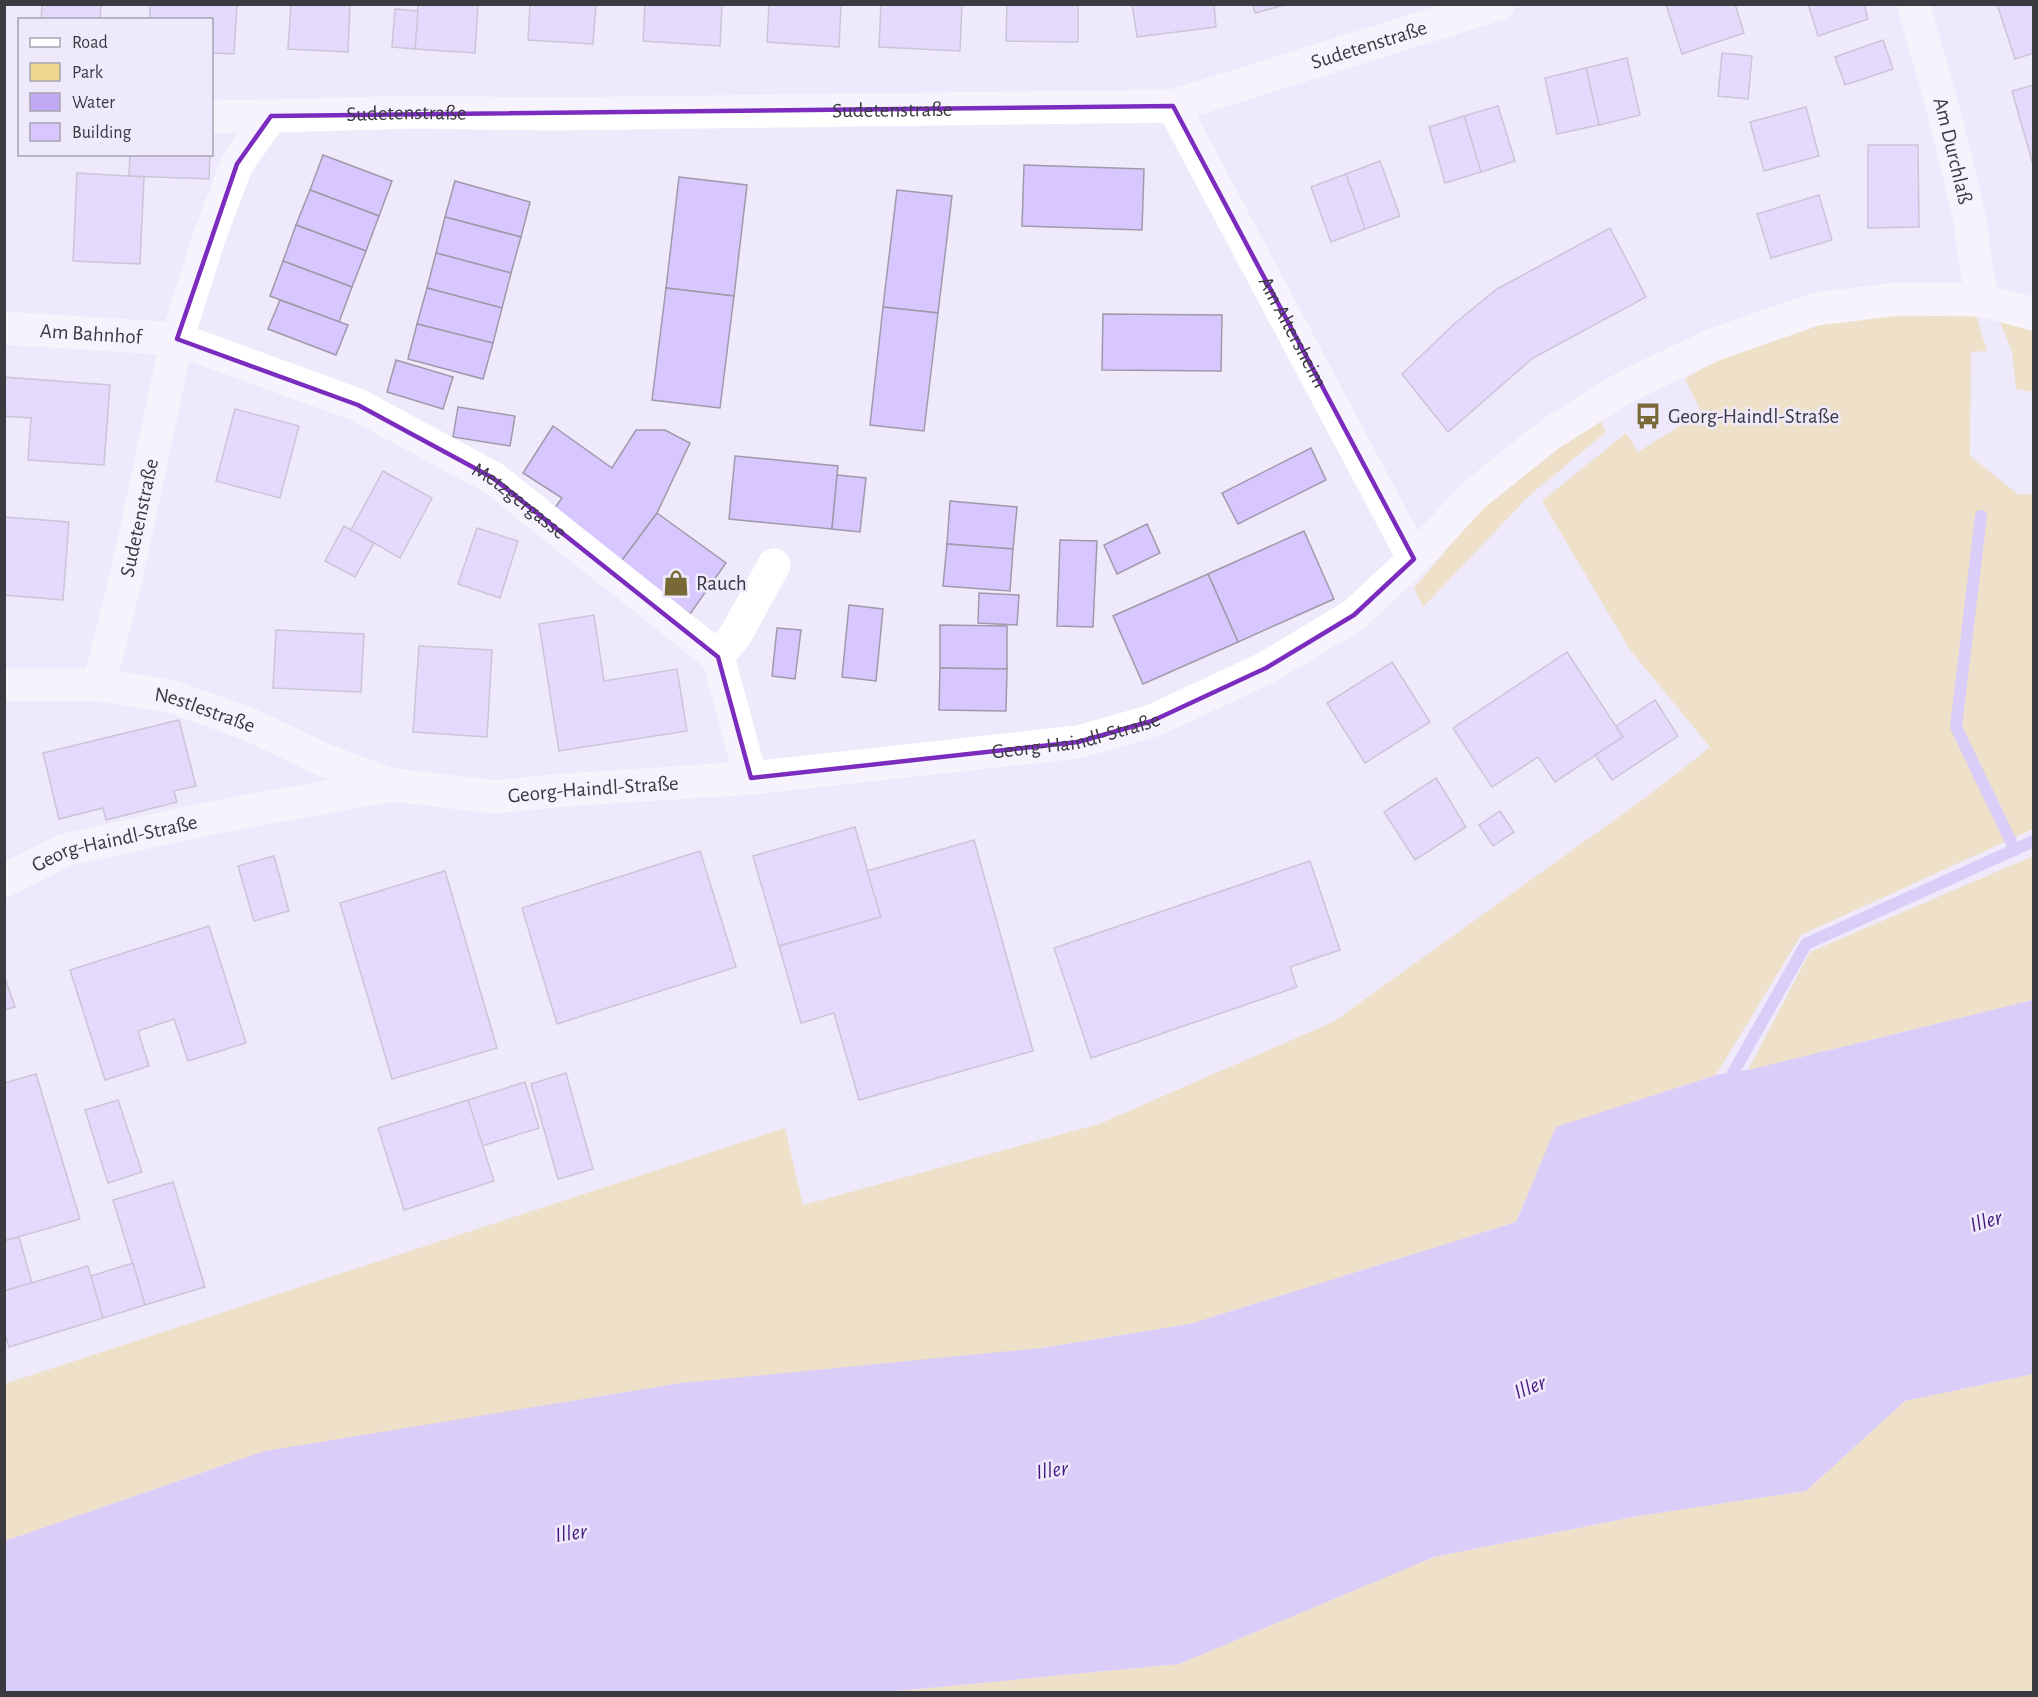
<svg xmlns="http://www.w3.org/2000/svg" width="2038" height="1697" font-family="'Alegreya Sans',sans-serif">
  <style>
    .green { fill: #edd68d }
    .water { fill: #c0aaf2 }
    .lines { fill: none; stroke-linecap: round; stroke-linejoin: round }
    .stream { stroke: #c0aaf2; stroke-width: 12 }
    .building { fill: #d7c7fe; stroke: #9f9aaa; stroke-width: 1.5 }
    .minor { stroke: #fff; stroke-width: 33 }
    .marked { fill: none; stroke: #7b2cbf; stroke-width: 4.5; stroke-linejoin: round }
    .labels { text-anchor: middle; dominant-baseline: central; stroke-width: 5; stroke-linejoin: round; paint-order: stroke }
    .street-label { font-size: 21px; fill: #3c3a41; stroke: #efeafb }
    .poi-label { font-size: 21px; fill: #3c3a41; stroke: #efeafb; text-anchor: start }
    .water-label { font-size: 22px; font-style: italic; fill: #47187f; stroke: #efeafb }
  </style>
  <rect width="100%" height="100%" fill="#efeafb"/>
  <!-- green -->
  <g class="green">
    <polygon points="1896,314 1976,315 1987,351 1971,352 1970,456 2019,495 2033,494 2033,829 1801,935 1716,1075 1556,1127 1516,1222 1190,1324 1041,1348 265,1451 5,1541 4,1384 785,1128 803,1205 1099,1124 1333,1022 1645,798 1710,747 1630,650 1542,501 1626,433 1638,452 1701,412 1685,379 1715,361 1814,323"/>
    <polygon points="1997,315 2033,328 2033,392 2016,389 2012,351"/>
    <polygon points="1600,420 1606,432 1530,495 1423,607 1414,588 1483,507 1562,446"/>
    <polygon points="2033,856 2033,1000 1748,1070 1810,952"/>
    <polygon points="2033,1374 2033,1692 886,1692 1179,1664 1434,1557 1638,1516 1806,1491 1905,1401"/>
  </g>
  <!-- water -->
  <polygon class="water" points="2033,1000 2033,1374 1905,1401 1806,1491 1638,1516 1434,1557 1179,1664 886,1692 5,1692 5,1541 265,1451 681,1383 1041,1348 1190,1324 1516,1222 1556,1127 1716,1075 1748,1070"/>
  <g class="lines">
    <!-- stream -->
    <g class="stream">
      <polyline points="1981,516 1956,727 2015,850"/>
      <polyline points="1731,1089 1733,1073 1806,944 2034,841"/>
    </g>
  </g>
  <!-- building -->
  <g class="building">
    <polygon points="42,4 101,4 100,20 41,20"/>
    <polygon points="150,4 237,4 234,54 212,53 212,20 150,20"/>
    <polygon points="291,4 350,4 348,52 288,49"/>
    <polygon points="418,4 478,4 475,53 415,49"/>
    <polygon points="530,4 596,4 593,44 528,40"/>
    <polygon points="645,4 722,4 720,46 643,41"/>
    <polygon points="769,4 841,4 839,47 767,42"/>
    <polygon points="881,4 962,4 960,51 879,47"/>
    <polygon points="1007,4 1078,4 1078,42 1006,41"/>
    <polygon points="1132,4 1214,4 1216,27 1137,37"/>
    <polygon points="1253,4 1288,4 1255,13"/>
    <polygon points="1735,4 1744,33 1682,54 1666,5"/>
    <polygon points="1808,4 1864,4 1868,19 1818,36"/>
    <polygon points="1997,4 2034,4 2034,53 2015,59"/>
    <polygon points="395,9 418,11 415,49 392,47"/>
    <polygon points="1883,40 1893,69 1845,85 1835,57"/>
    <polygon points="1722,53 1752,56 1748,99 1718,96"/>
    <polygon points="1627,58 1640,115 1599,125 1586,68"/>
    <polygon points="1586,68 1599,125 1557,134 1545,78"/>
    <polygon points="2034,85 2034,168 2012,91"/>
    <polygon points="1498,106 1515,161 1481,172 1464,116"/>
    <polygon points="1806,107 1819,156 1764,171 1750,122"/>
    <polygon points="1464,116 1481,172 1445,183 1429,127"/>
    <polygon points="1868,145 1918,145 1919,227 1868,228"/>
    <polygon points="130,154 210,154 209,179 129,176"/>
    <polygon points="323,155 392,181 379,216 310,190"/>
    <polygon points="1380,161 1400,216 1365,229 1346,174"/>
    <polygon points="1024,165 1144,169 1142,230 1022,226"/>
    <polygon points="77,173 144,177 140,264 73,261"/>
    <polygon points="1346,174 1365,229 1331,242 1311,187"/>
    <polygon points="679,177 747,185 734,296 666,288"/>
    <polygon points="455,181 530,202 521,237 445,217"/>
    <polygon points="310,190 379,216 366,251 296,225"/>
    <polygon points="897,190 952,196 938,313 883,307"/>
    <polygon points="1819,195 1832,240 1771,258 1757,214"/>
    <polygon points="445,217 521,237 511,273 436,253"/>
    <polygon points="296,225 366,251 352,287 283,261"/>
    <polygon points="1610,228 1646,297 1533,358 1448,432 1402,374 1454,324 1497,289"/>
    <polygon points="436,253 511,273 502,308 427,288"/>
    <polygon points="283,261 352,287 339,322 270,296"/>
    <polygon points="427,288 502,308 493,343 417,324"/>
    <polygon points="666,288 734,296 720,408 652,400"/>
    <polygon points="280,300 348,325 336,355 268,329"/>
    <polygon points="883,307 938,313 924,431 870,425"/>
    <polygon points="1103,314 1222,315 1221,371 1102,370"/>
    <polygon points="417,324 493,343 483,379 408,359"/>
    <polygon points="396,360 453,377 443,409 387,392"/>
    <polygon points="4,377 110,385 104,465 28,460 31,418 4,416"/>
    <polygon points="458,407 515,416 510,446 453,437"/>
    <polygon points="235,409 299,426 280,498 216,481"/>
    <polygon points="553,426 612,468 636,430 665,430 690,443 657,513 620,563 552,512 562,498 523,473"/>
    <polygon points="1311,448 1326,480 1238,524 1222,493"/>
    <polygon points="735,456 838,466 832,529 729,519"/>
    <polygon points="383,471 432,498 400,558 351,530"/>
    <polygon points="837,475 866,478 860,532 832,529"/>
    <polygon points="950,501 1017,507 1013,549 947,544"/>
    <polygon points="657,513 726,563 690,614 620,563"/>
    <polygon points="5,517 69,522 63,600 4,595"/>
    <polygon points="1147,524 1160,553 1117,574 1104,545"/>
    <polygon points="344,526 374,543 355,577 325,561"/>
    <polygon points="477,528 518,541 500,598 458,584"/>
    <polygon points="1304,531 1334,599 1238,642 1208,574"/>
    <polygon points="1060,540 1097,541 1093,627 1057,626"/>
    <polygon points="947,544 1013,549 1010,591 943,586"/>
    <polygon points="1208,574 1238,642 1143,684 1113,616"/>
    <polygon points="979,593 1019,595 1017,625 978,623"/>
    <polygon points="849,605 883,609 876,681 842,677"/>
    <polygon points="594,615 604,681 677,669 687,731 559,751 539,624"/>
    <polygon points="940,625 1007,626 1007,669 940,668"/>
    <polygon points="777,628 801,630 795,679 772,676"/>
    <polygon points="276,630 364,634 361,692 273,688"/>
    <polygon points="419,646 492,650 487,737 413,732"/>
    <polygon points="1567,652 1623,737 1555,782 1538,757 1492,787 1453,728"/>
    <polygon points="1392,662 1430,722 1365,763 1327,703"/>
    <polygon points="940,668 1007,669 1006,711 939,710"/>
    <polygon points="1655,700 1678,736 1612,780 1595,755 1623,737 1616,726"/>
    <polygon points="179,720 196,786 174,791 177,802 106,820 103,808 59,819 43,753"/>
    <polygon points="1436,778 1466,827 1415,860 1384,812"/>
    <polygon points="1500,811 1514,832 1493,846 1479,825"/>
    <polygon points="855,827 881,917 779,946 753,856"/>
    <polygon points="974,840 1033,1051 859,1100 834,1013 801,1023 779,946 881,917 867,871"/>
    <polygon points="700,851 736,967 557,1024 522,908"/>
    <polygon points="274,856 289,911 254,921 238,866"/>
    <polygon points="1310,861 1340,950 1290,967 1297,987 1091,1058 1054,948"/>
    <polygon points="445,871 497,1048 392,1079 340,903"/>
    <polygon points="209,926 246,1043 188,1061 174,1019 138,1031 149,1066 105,1080 70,970"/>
    <polygon points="4,975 15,1007 4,1010"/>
    <polygon points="566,1073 593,1169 558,1179 531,1084"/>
    <polygon points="36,1074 80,1219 4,1241 4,1083"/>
    <polygon points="525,1082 539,1128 482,1146 468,1100"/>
    <polygon points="118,1100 142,1172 108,1183 85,1110"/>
    <polygon points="468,1100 494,1181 404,1210 378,1128"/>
    <polygon points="173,1182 205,1287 145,1305 113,1200"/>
    <polygon points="19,1237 32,1283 4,1291 4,1241"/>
    <polygon points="133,1263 145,1305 103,1318 91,1276"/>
    <polygon points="88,1266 103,1318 9,1347 4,1332 4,1291"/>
  </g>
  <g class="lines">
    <!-- minor -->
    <g class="minor">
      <path id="s1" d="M1913 4 1943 108 1969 215 1981 300"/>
      <path id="s2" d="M1173 106 1414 559"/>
      <polyline points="212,117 271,116"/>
      <path id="s3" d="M4 328 177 339 358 405 493 478 718 657 751 778"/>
      <polyline points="718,657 736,634 774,565"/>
      <path id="s4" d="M4 685H99L170 696 251 725 324 760 392 785"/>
      <path id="s5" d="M99 685 128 569 177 339 209 238 237 164 271 116 415 112 551 114 1173 106 1498 4"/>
      <path id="s6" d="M4 881 65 850 221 816 394 785 495 797 564 790 751 778 1078 742 1152 721 1266 668 1354 615 1414 559 1474 495 1550 434 1627 386 1713 345 1816 309 1898 299 1981 300 2034 314"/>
    </g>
  </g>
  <!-- marked area -->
  <path d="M0 0H2038V1697H0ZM1173 106 1414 559 1354 615 1266 668 1152 721 1078 742 751 778 718 657 493 478 358 405 177 339 237 164 271 116Z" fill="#efeafb" fill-opacity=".55" fill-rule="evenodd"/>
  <path class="marked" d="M1173 106 1414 559 1354 615 1266 668 1152 721 1078 742 751 778 718 657 493 478 358 405 177 339 237 164 271 116Z"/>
  <!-- icons -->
  <defs>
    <g id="bus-bare" transform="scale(2.07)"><path d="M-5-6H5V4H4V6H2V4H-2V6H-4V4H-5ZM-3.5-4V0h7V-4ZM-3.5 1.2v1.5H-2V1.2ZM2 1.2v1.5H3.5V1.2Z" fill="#786836" stroke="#efeafb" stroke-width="2.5" paint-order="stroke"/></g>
    <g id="shop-bare" transform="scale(2.07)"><path d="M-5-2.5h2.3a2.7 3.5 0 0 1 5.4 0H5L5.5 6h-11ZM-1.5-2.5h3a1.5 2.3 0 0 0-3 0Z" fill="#786836" stroke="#efeafb" stroke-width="2.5" paint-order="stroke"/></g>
  </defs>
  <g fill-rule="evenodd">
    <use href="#bus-bare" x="1648" y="416"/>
    <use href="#shop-bare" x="676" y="583"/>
  </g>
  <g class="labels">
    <!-- street labels -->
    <g class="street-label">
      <text stroke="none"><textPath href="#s5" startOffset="1706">Sudetenstraße</textPath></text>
      <text stroke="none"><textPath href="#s5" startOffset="1220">Sudetenstraße</textPath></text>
      <text stroke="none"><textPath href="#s5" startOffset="734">Sudetenstraße</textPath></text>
      <text stroke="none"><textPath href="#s1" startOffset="152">Am Durchlaß</textPath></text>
      <text stroke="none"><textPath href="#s2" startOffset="256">Am Altersheim</textPath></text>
      <text stroke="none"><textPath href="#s3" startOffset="87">Am Bahnhof</textPath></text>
      <text stroke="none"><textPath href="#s3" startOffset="554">Metzgergasse</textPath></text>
      <text stroke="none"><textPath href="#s5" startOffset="172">Sudetenstraße</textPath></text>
      <text stroke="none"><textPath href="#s4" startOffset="204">Nestlestraße</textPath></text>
      <text stroke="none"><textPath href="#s6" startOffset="1090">Georg-Haindl-Straße</textPath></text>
      <text stroke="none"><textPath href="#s6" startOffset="604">Georg-Haindl-Straße</textPath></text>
      <text stroke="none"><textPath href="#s6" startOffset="118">Georg-Haindl-Straße</textPath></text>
    </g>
    <!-- poi labels -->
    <g class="poi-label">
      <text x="1668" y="416">Georg-Haindl-Straße</text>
      <text x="696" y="583">Rauch</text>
    </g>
    <!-- water labels -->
    <g class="water-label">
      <text transform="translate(1986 1221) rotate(-16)">Iller</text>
      <text transform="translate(1530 1387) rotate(-21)">Iller</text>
      <text transform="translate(1052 1470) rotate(-8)">Iller</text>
      <text transform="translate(571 1533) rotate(-8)">Iller</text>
    </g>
  </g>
  <!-- border -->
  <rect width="2038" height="1697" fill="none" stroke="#3c3a41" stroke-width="12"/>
  <!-- legend -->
  <rect x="18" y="18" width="195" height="138" fill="#efeafb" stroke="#a7a4b1" stroke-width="1.5"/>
  <rect x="30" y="38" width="30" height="9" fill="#ffffff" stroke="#a7a4b1" stroke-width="1.5"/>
  <text x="72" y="48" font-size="18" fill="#3c3a41">Road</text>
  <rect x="30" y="63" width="30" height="18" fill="#edd68d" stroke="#a7a4b1" stroke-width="1.5"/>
  <text x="72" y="78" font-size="18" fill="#3c3a41">Park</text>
  <rect x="30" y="93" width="30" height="18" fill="#c0aaf2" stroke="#a7a4b1" stroke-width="1.5"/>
  <text x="72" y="108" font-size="18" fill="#3c3a41">Water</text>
  <rect x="30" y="123" width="30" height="18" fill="#d7c7fe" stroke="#a7a4b1" stroke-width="1.5"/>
  <text x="72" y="138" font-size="18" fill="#3c3a41">Building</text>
</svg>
